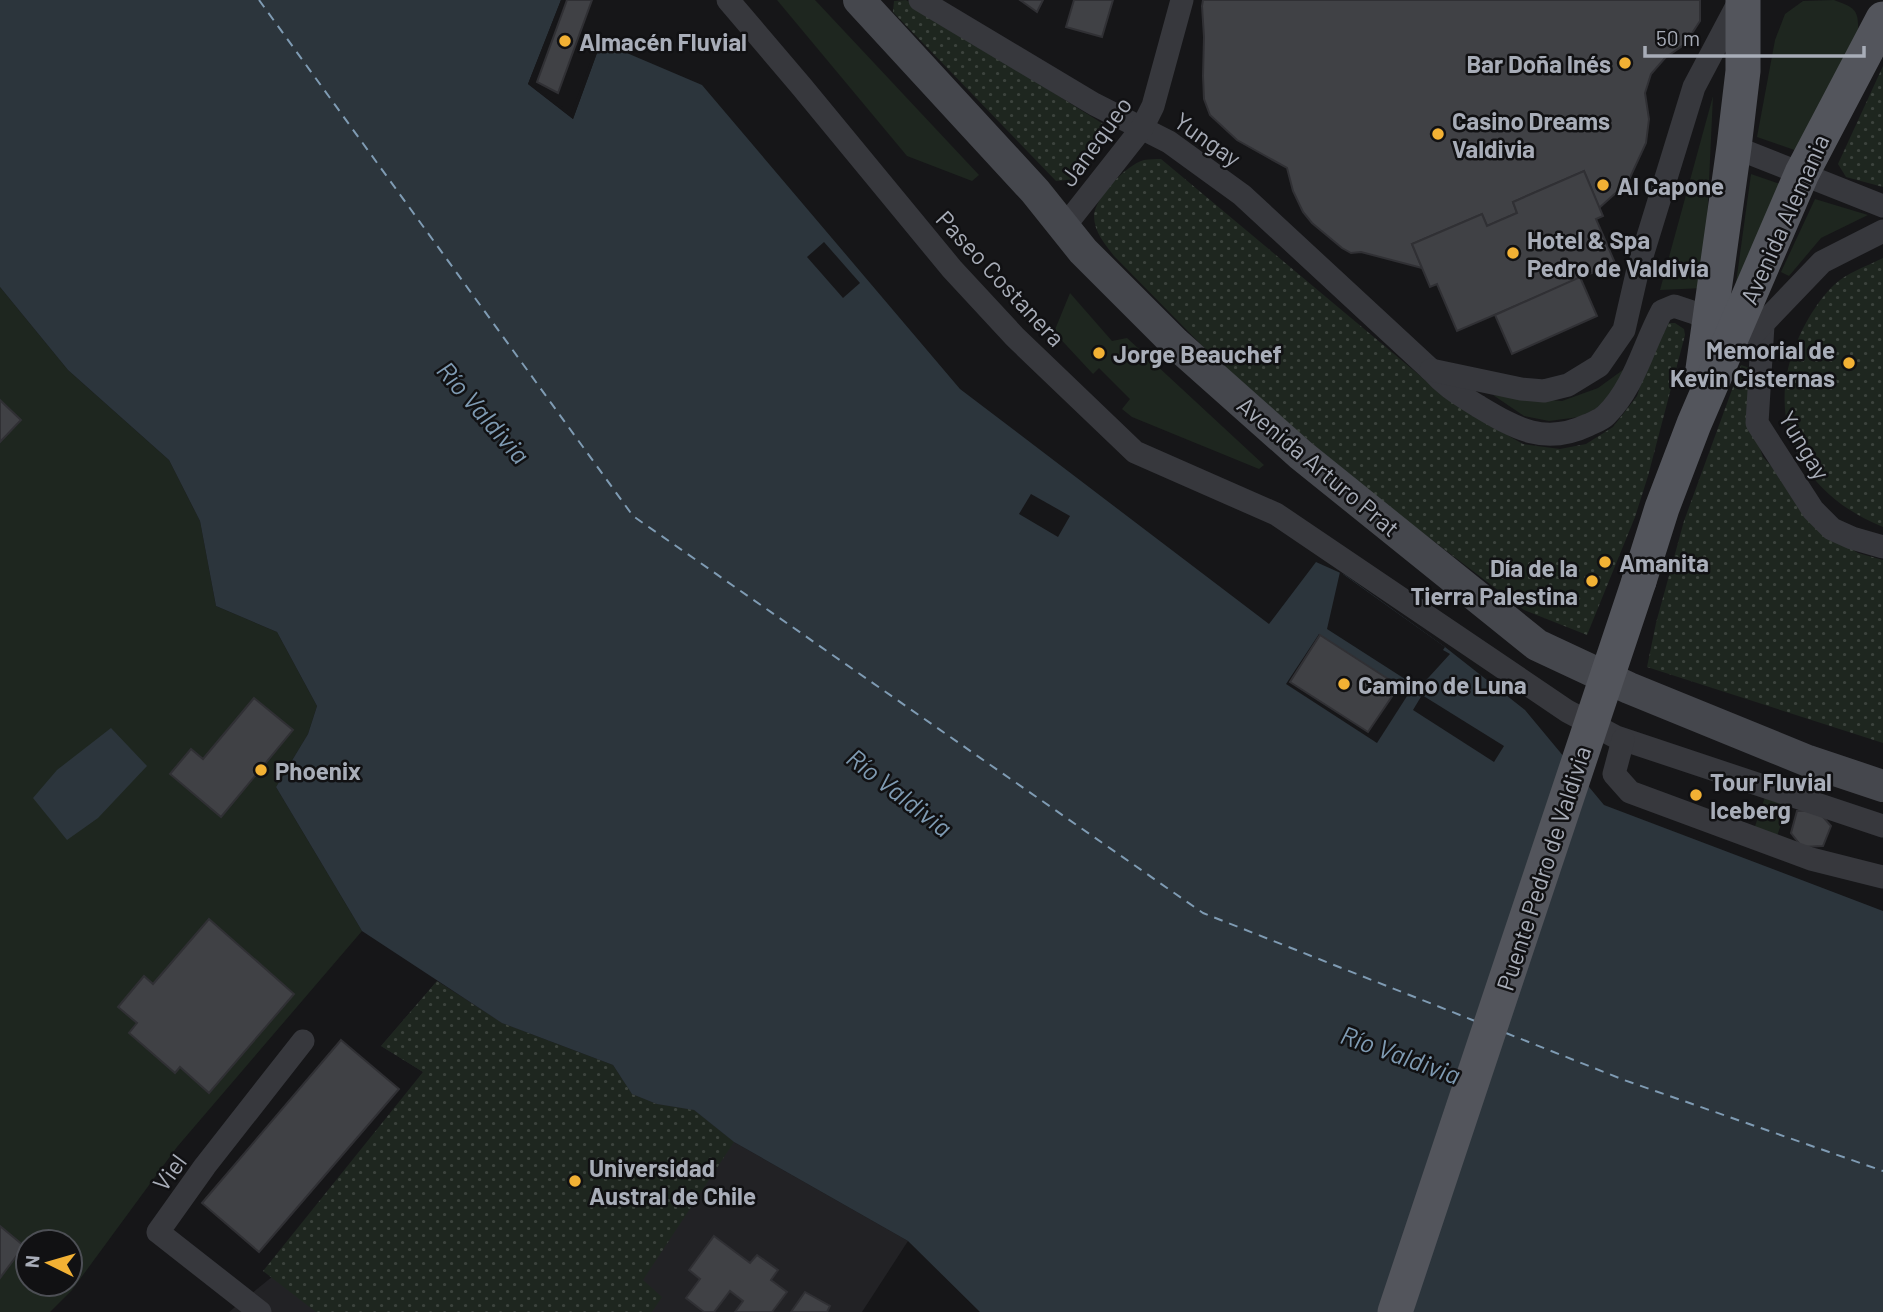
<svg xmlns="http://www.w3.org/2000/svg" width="1883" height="1312" font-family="Barlow,sans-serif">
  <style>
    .built { fill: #222225 }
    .green { fill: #1e261f; fill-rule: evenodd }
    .park { fill: url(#park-dots) }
    .water { fill: #2c353c }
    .pier { fill: #161618 }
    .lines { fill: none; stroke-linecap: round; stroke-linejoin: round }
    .ferry { stroke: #7f9bb3; stroke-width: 2; stroke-dasharray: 9 7; stroke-linecap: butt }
    .building { fill: #404145; stroke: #303034; stroke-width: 2 }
    .street { stroke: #37383d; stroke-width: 23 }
    .secondary { stroke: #45474d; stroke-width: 32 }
    .primary { stroke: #53555c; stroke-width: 35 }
    .primary-bridge { stroke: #53555c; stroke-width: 35 }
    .poi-dot { fill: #f2b134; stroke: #111113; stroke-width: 2.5 }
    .labels { text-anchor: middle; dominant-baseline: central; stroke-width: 5; stroke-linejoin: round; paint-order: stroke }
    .poi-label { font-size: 24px; font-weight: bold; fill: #a8adb8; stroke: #111113; text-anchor: start }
    .street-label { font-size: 24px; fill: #a8adb8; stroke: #111113 }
    .water-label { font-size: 26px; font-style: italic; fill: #7f9bb3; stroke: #111113 }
  </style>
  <defs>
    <pattern id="park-dots" width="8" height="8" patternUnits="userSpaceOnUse" patternTransform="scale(1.75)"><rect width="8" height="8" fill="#1e261f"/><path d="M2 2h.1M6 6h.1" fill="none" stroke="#3c433d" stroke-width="1.8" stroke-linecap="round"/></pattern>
  </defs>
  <rect width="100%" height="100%" fill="#161618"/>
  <!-- built -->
  <polygon class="built" points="437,981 493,1017 694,1110 734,1142 908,1241 862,1312 229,1312 289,1263 423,1072 381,1046"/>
  <!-- green -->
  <g class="green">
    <polygon points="777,0 815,0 979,175 972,181 907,156"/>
    <path d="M1834 0C1852 7 1859 8 1858 29L1803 153 1757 137 1775 40 1785 14 1803 1Z"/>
    <polygon points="1713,96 1704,288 1660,290"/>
    <polygon points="1751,174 1783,185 1732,312"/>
    <polygon points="1815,199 1868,215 1821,238 1789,276 1781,272"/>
    <path d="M0 287 68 370 169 460 200 521 216 606 277 632 317 706 308 734 276 787 362 931 177 1147 72 1290 50 1312H0ZM28 1242H70V1284H28Z"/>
    <polygon points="1070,293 1112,341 1127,338 1264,465 1259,469 1132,417 1122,409 1130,399 1099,368 1093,374 1054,332"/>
    <polygon points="1631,364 1605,404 1579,417 1549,421 1524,416 1493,395 1562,401 1598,388"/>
    <polygon points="1765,797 1788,804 1776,839 1753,832"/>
  </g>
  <!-- park -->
  <g class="park">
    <polygon points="906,0 1108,127 1075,179 1056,181 893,12 894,1"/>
    <polygon points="1883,66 1883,187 1846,177 1838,164"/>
    <path d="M1161 159 1430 384 1500 431 1523 444 1560 449 1586 444 1613 427 1637 396 1655 341 1667 323H1675L1684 329 1685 335 1648 476 1635 517 1587 635 1524 610 1377 498 1231 375 1114 256C1105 244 1094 232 1094 216 1095 197 1126 165 1144 160 1149 159 1156 159 1161 159Z"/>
    <path d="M1883 258V527C1801 494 1761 419 1799 337 1808 317 1823 293 1840 280 1852 271 1869 265 1883 258Z"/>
    <polygon points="1741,365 1750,368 1753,429 1763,457 1843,543 1858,553 1883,560 1883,743 1647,667 1656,623 1684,521"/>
    <polygon points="437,981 502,1023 613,1065 632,1094 657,1104 694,1110 734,1142 643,1280 662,1297 652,1312 316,1312 263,1271 423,1072 381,1046"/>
  </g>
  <!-- water -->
  <g class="water">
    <polygon points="0,0 561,0 528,84 573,119 601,42 702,85 960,389 1269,624 1316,562 1345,575 1445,647 1525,710 1604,805 1883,911 1883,1312 980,1312 908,1241 734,1142 694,1110 657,1104 632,1094 613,1065 502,1023 362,931 276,787 308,734 317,706 277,632 216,606 200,521 169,460 68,370 0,287"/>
    <polygon points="111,728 147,766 98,818 67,840 33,798 57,770"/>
  </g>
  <!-- pier -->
  <g class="pier">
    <polygon points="561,0 565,0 532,83 571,114 598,41 602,39 573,119 528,84"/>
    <polygon points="824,242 860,283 843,298 807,257"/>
    <polygon points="1031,494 1070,516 1058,537 1019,514"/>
    <polygon points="1340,572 1445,647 1443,650 1450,654 1419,688 1327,629"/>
    <polygon points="1319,634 1409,693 1377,743 1286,684"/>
    <polygon points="1422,695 1504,746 1494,762 1413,710"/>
  </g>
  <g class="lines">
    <!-- ferry -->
    <g class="ferry">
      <polyline points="259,0 633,516 1203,913 1475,1021"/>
      <polyline points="1506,1033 1624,1080 1883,1171"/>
    </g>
  </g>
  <!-- building -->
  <g class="building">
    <polygon points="567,0 592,0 558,93 537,82"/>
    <polygon points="1020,0 1043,0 1037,12"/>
    <polygon points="1074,0 1113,0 1102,37 1066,27"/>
    <polygon points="1203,0 1700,0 1700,21 1685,44 1665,58 1651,74 1645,93 1649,119 1646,143 1628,182 1599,208 1584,171 1513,202 1517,213 1487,226 1482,214 1412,244 1422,268 1361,252 1351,253 1342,248 1312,223 1303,212 1293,191 1287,168 1237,140 1210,115 1204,99 1203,76 1204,37 1202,6"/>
    <polygon points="1584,171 1603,216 1596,219 1615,263 1457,331 1437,284 1430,287 1412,244 1482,214 1487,226 1517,213 1513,202"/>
    <polygon points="1580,277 1597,316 1512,354 1495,315"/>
    <polygon points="0,400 21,420 0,442"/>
    <polygon points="1320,635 1399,686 1368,732 1290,682"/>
    <polygon points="254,698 293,730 221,817 170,774 191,749 203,759"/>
    <polygon points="1817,810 1831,826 1823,846 1802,847 1791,833 1797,811"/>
    <polygon points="209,919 294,994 209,1093 180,1067 175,1073 129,1033 137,1023 118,1007 144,976 153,984"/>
    <polygon points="341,1040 399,1089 259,1252 202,1203"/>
    <polygon points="0,1226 24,1246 0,1278"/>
    <polygon points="714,1236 750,1263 757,1255 778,1270 771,1280 787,1292 772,1312 735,1312 743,1301 730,1291 714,1312 704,1312 686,1298 700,1279 689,1270"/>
    <polygon points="805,1292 830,1306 827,1312 791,1312"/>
  </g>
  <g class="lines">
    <!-- street -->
    <g class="street">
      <polyline points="728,0 802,87 952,269 1015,337 1135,452 1276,514 1567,711 1616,737 1883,826"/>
      <path d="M920 0 1094 104 1169 142 1242 195 1431 370C1446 387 1459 394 1478 406 1515 428 1544 446 1588 425 1594 422 1601 420 1606 415 1635 386 1643 346 1662 311L1674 306 1698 314 1710 329"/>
      <polyline points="1734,147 1883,206"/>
      <polyline points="1064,227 1142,128 1153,106 1182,0"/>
      <polyline points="1763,325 1757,423 1813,510 1832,529 1852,538 1883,547"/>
      <polyline points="1753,334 1822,262 1883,231"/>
      <polyline points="1431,370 1521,389 1544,391 1568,385 1599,366 1624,330 1638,269 1694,87 1740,0"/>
      <polyline points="1623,740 1614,774 1630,792 1811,859 1883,877"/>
      <polyline points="260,1312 158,1232 205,1166 303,1041"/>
    </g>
    <!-- secondary -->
    <polyline class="secondary" points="859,0 1035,191 1083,251 1175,343 1301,455 1537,645 1629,688 1808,761 1883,786"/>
    <!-- primary -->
    <g class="primary">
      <polyline points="1703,369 1734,147 1743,71 1743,0"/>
      <polyline points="1639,581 1662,508 1694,424 1802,173 1883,19"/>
    </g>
    <!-- primary-bridge -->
    <polyline class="primary-bridge" points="1395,1312 1639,581"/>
  </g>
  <!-- markers -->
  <g class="poi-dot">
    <circle cx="565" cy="41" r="7"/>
    <circle cx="1625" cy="63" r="7"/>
    <circle cx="1438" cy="134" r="7"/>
    <circle cx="1603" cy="185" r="7"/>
    <circle cx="1513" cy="253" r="7"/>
    <circle cx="1099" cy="353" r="7"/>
    <circle cx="1849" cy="363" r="7"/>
    <circle cx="1605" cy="562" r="7"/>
    <circle cx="1592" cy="581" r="7"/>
    <circle cx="1344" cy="684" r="7"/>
    <circle cx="261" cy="770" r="7"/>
    <circle cx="1696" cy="795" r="7"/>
    <circle cx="575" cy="1181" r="7"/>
  </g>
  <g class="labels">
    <!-- poi labels -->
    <g class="poi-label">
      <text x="579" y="41">Almacén Fluvial</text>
      <text x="1611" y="63" text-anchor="end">Bar Doña Inés</text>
      <text x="1452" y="120">Casino Dreams<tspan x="1452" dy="28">Valdivia</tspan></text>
      <text x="1617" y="185">Al Capone</text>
      <text x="1527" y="239">Hotel &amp; Spa<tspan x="1527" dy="28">Pedro de Valdivia</tspan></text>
      <text x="1835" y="349" text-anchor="end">Memorial de<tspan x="1835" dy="28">Kevin Cisternas</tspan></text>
      <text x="1113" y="353">Jorge Beauchef</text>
      <text x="1619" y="562">Amanita</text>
      <text x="1578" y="567" text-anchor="end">Día de la<tspan x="1578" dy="28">Tierra Palestina</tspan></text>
      <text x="1358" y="684">Camino de Luna</text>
      <text x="275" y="770">Phoenix</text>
      <text x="1710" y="781">Tour Fluvial<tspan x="1710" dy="28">Iceberg</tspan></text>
      <text x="589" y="1167">Universidad<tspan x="589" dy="28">Austral de Chile</tspan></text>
    </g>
    <!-- street labels -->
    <g class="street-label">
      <text transform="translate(1208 139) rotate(35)">Yungay</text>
      <text transform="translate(1095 141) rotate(-54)">Janequeo</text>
      <text transform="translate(1784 219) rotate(-66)">Avenida Alemania</text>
      <text transform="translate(1001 278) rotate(47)">Paseo Costanera</text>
      <text transform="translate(1805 445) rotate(59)">Yungay</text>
      <text transform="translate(1319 466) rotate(40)">Avenida Arturo Prat</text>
      <text transform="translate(1543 868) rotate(-72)">Puente Pedro de Valdivia</text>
      <text transform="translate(169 1172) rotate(-54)">Viel</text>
    </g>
    <!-- water labels -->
    <g class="water-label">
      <text transform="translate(484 412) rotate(49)">Río Valdivia</text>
      <text transform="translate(900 792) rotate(38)">Río Valdivia</text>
      <text transform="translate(1401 1054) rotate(20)">Río Valdivia</text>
    </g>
  </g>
  <!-- north arrow -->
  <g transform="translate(49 1263) rotate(275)"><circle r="33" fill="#111113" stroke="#4d4f55" stroke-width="2"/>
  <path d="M0-5L12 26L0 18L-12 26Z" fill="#f2b134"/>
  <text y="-10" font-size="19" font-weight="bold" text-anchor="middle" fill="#a8adb8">N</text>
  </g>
  <!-- scale -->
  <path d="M1645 46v10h219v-10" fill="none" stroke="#a8adb8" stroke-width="3.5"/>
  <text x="1656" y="46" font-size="21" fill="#a8adb8" stroke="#111113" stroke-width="5" paint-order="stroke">50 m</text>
</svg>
